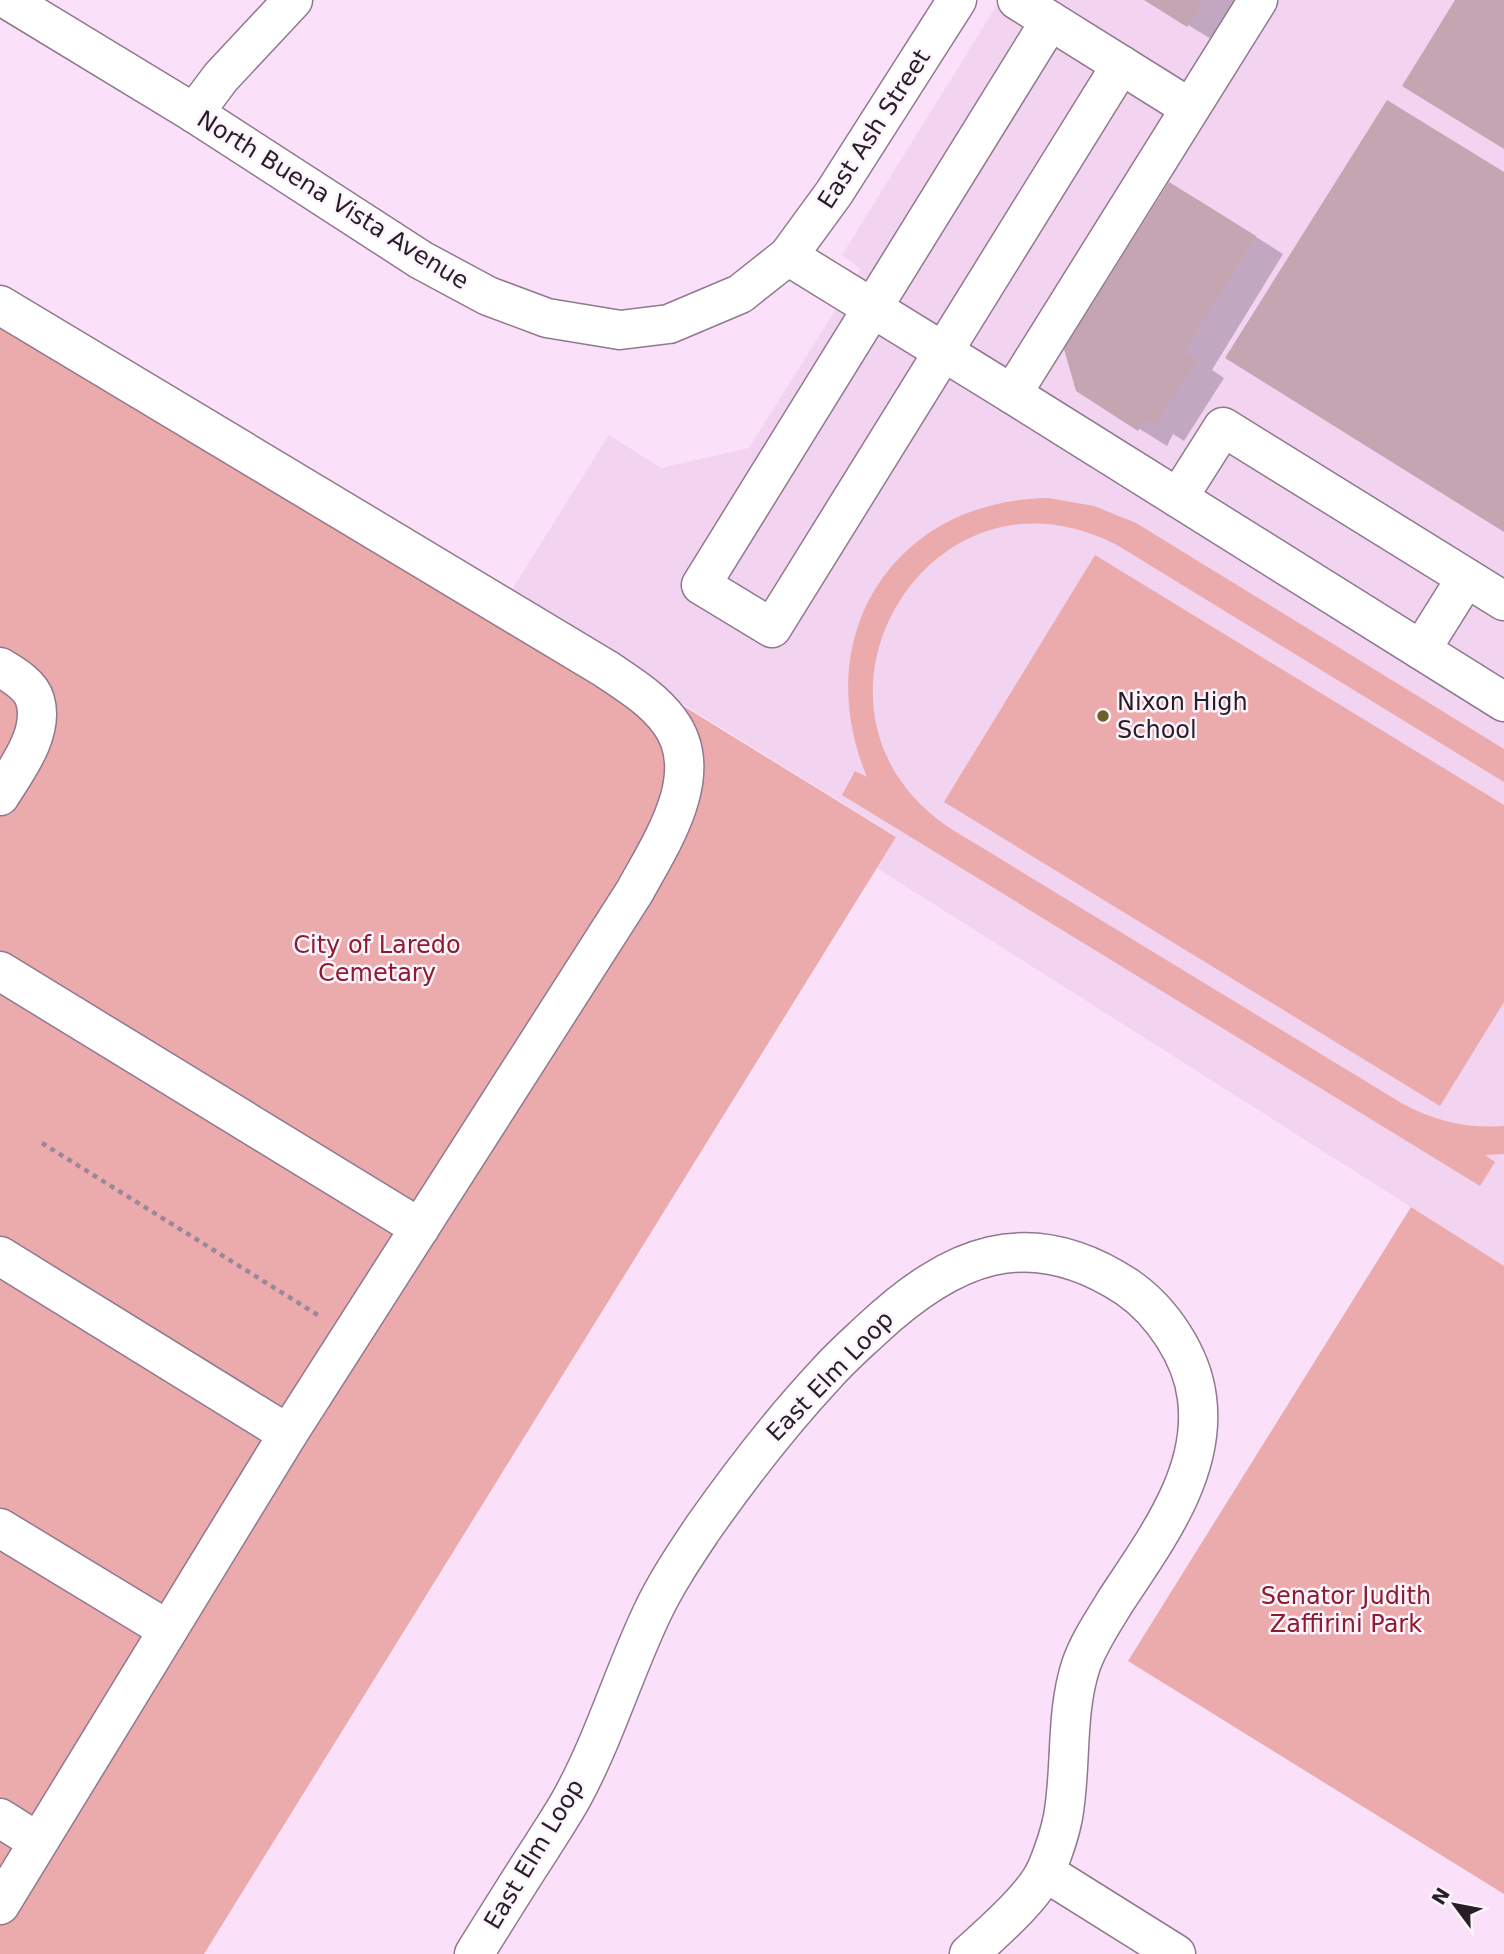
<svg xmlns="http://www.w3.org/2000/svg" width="1504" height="1954" font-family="'DejaVu Sans',sans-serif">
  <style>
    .built { fill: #f2d3f0 }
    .green { fill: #ebaaab }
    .shadow { fill: #0003 }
    .building { fill: #c5a5b1 }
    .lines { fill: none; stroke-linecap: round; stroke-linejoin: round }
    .minor-casing { stroke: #90798f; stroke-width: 41 }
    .path { stroke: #9a8899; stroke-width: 4.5; stroke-dasharray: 5 5; stroke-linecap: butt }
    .minor { stroke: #fff; stroke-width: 38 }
    .poi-dot { fill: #6e602d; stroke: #fef4fd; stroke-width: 2.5 }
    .labels { text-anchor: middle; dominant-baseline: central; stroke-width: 5; stroke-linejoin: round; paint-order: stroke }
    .street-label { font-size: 24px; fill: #271e27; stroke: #fef4fd }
    .poi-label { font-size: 24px; fill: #271e27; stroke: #fef4fd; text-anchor: start }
    .park-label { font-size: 24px; fill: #8d1a2d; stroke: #fef4fd }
  </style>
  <rect width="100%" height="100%" fill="#fae1f9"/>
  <!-- built -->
  <polygon class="built" points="1000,0 1504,0 1504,1266 877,868 896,836 508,596 609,435 661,468 749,448 861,269 842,255"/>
  <!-- green -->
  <g class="green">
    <polygon points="0,285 896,837 204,1954 0,1954"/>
    <path d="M1048 498 1094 506 1136 523 1504 749V782L1117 545C930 447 775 708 948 827L1403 1104C1435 1121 1467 1129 1504 1126V1154L1485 1155 1495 1162 1480 1186 842 795 855 771 867 777C808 636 894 500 1048 498Z"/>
    <polygon points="1095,555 1504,805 1504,1002 1440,1106 944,802"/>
    <polygon points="1411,1207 1504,1266 1504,1894 1128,1661"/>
  </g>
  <!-- shadow -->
  <g class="shadow">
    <polygon points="1147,0 1242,0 1216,42"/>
    <polygon points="1198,200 1283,254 1212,370 1224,378 1184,441 1173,434 1167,446 1077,390"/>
  </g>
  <!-- building -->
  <g class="building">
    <polygon points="1144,0 1204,0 1187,27"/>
    <polygon points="1455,0 1504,0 1504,149 1402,86"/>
    <polygon points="1387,100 1504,172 1504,532 1225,358"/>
    <polygon points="1169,182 1256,236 1184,352 1197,360 1155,426 1144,420 1138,431 1076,391 1064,349"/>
  </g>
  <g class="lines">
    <!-- minor casing -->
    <g class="minor-casing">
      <g id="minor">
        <polyline points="8,0 194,113 421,260 488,296 547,318 620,330 669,324 740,294 788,256 834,193 957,0"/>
        <polyline points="1017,0 1190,108"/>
        <polyline points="1258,0 1012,394 1504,702"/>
        <polyline points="1050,21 701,585 772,628 1121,65"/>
        <polyline points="194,113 221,77 293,0"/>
        <polyline points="788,256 1012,394"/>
        <path d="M0 305 606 669C628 684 653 699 669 721 709 773 661 843 635 891L288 1434 0 1905"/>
        <polyline points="1178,498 1223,427 1504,601"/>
        <polyline points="1421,650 1466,578"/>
        <path d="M0 667C12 674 31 685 35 700 45 733 16 770 0 796"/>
        <polyline points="0,971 420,1228"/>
        <polyline points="0,1256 288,1434"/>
        <polyline points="0,1528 168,1630"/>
        <polyline points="0,1818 38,1842"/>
        <polyline points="1045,1872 1176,1954"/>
        <path d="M474 1954C496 1919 518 1883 541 1848 552 1830 564 1813 574 1794 605 1736 624 1672 652 1613 666 1583 685 1555 703 1528 741 1474 781 1422 826 1374 840 1358 856 1344 871 1330 951 1255 1028 1222 1127 1287 1162 1311 1192 1356 1197 1398 1207 1474 1154 1542 1115 1602 1103 1622 1089 1642 1081 1665 1065 1714 1072 1767 1063 1817 1060 1833 1053 1853 1047 1868 1035 1896 992 1933 969 1954"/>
      </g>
    </g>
    <!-- path -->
    <polyline class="path" points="42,1143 321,1317"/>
    <!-- minor -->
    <use href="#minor" class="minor"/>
  </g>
  <!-- markers -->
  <circle class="poi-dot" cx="1103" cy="716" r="7"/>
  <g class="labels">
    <!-- street labels -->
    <g class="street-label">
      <text transform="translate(874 129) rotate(-57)">East Ash Street</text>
      <text transform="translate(333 200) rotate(32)">North Buena Vista Avenue</text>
      <text transform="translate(830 1376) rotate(-46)">East Elm Loop</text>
      <text transform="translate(534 1854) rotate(-59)">East Elm Loop</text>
    </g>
    <!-- poi labels -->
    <g class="poi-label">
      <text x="1117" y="702">Nixon High<tspan x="1117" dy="28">School</tspan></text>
    </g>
    <!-- park labels -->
    <g class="park-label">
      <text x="377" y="945">City of Laredo<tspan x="377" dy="28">Cemetary</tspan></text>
      <text x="1346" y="1596">Senator Judith<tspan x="1346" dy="28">Zaffirini Park</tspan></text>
    </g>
  </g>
  <!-- north arrow -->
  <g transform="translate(1455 1905) rotate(302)" stroke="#fef4fd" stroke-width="5" paint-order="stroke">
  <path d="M0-5L12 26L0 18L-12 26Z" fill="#271e27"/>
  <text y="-10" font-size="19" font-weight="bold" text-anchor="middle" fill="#271e27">N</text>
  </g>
</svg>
